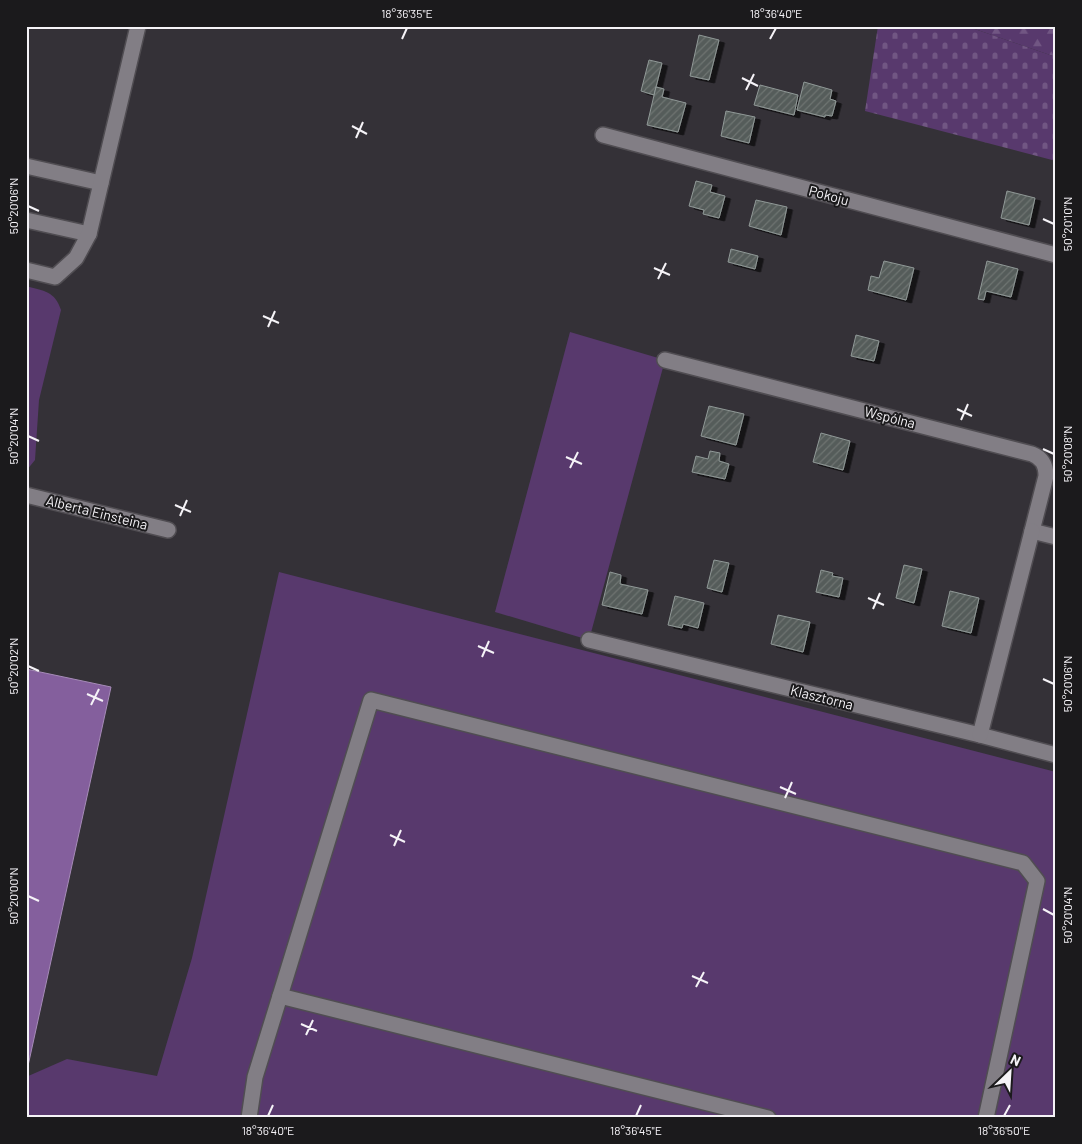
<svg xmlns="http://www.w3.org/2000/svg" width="1082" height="1144" font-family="Barlow,sans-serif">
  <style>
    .green { fill: #58396d }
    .forest { fill: url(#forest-firs) }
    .cemetery { fill: url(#cemetery-stones) }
    .water { fill: #845f9d; stroke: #a68bb8 }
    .building { fill: url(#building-hatch); stroke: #909997; filter: url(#shadow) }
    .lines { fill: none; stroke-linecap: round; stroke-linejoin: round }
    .minor-casing { stroke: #504d52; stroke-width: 18 }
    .minor { stroke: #827e85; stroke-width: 15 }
    .ticks { fill: none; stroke: #f5f3f7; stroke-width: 2 }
    .labels { text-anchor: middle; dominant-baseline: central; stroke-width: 4; stroke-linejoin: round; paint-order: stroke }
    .street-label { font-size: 14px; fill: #f5f3f7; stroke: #1b1a1c }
    .neatline { fill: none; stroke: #f5f3f7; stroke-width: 2 }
    .ticks-label { font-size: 12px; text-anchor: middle; fill: #f5f3f7 }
  </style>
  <defs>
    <pattern id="forest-firs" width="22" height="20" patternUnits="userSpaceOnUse" patternTransform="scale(1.25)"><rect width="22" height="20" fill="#58396d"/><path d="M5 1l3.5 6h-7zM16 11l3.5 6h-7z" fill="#715683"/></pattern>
    <pattern id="cemetery-stones" width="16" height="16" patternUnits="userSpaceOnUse" patternTransform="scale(1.25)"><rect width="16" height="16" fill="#58396d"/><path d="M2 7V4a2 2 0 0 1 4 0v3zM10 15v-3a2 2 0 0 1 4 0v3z" fill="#715683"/></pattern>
    <pattern id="building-hatch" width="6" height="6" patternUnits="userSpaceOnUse" patternTransform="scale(1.25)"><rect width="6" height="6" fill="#555c5a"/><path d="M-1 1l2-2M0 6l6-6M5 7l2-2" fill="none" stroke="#6e7472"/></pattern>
    <filter id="shadow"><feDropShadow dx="5.5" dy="3" stdDeviation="0" flood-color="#0009"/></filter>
  </defs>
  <rect width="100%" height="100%" fill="#343137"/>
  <!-- green -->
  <g class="green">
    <path d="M26 286C44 291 55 291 61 310L39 400 35 460 26 471Z"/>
    <polygon points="570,332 665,360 589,640 495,612"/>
    <polygon points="279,572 1056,772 1056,1118 26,1118 26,1077 67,1059 157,1076 192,958"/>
  </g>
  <!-- forest -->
  <polygon class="forest" points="966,26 1056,26 1056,57"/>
  <!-- cemetery -->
  <polygon class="cemetery" points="878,26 966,26 1056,57 1056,161 865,111"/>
  <!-- water -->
  <polygon class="water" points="26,669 111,687 26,1075"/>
  <!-- building -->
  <g class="building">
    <polygon points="699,35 719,40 709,80 690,76"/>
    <polygon points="649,60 662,63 654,95 641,91"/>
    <polygon points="804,82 832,90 830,99 836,101 832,116 825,115 825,117 797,110"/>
    <polygon points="760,85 798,95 794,115 754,105"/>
    <polygon points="656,87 664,89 662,97 686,103 678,132 647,125"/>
    <polygon points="726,111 755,117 749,143 721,136"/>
    <polygon points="696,181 712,185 710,192 725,196 719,218 703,214 704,210 689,206"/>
    <polygon points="1007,191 1035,198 1029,225 1001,218"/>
    <polygon points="756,200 787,207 781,235 749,226"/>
    <polygon points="731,249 758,256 755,269 728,262"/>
    <polygon points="884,261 914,268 906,300 868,290 871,276 879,278"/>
    <polygon points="987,261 1018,269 1011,297 986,291 984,300 978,299"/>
    <polygon points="856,335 879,341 874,361 851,356"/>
    <polygon points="709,406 744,414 736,445 701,436"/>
    <polygon points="821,433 850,441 843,470 813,462"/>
    <polygon points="710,451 720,453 719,461 729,464 725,479 692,472 696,456 708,459"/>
    <polygon points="714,560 729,563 722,592 707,588"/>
    <polygon points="904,565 922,569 914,603 896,598"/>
    <polygon points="821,570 833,573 832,576 843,578 839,597 816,592"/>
    <polygon points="610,572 621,575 620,584 648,590 642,614 602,605"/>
    <polygon points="950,591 979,598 971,633 942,626"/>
    <polygon points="675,596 704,603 698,628 683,624 682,628 668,625"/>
    <polygon points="778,615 810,622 803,652 771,644"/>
  </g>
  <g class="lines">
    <!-- minor casing -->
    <g class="minor-casing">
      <g id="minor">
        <polyline points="603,135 1056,255"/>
        <polyline points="26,166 101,183"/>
        <polyline points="26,220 89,234"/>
        <polyline points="26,270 55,277 76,258 89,234 138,26"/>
        <path d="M665 360 1032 454C1042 458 1046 465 1046 476L1032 531 1056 537"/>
        <polyline points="26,495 168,530"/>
        <polyline points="589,640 980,735 1056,755"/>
        <polyline points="980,735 1032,531"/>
        <polyline points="249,1118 255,1077 280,996"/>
        <polyline points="768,1118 280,996 371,700 1023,863 1037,881 986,1118"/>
      </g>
    </g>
    <!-- minor -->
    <use href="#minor" class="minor"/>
  </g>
  <!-- ticks -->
  <path class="ticks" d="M402 39 407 28M770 39 776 28M742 78 758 86M746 90 754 74M352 126 367 134M356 138 363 122M28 206 39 211M1043 219 1054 224M654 268 670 275M658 279 666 263M263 316 279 323M268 327 275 311M957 409 972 416M961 420 968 404M28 436 39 441M1043 449 1054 454M566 457 582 464M570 468 578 452M175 505 191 512M180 516 187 500M868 598 884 605M873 609 880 593M478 646 494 653M482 657 489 641M28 666 39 671M1043 679 1054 684M87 694 103 701M91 705 99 689M780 787 796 794M785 798 792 782M390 835 405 842M394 846 401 830M28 896 39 901M1043 909 1054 915M692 976 708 983M696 987 704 972M301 1024 317 1031M306 1035 313 1020M268 1116 273 1105M636 1116 641 1105M1004 1116 1010 1105"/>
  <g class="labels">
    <!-- street labels -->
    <g class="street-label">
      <text transform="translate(829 195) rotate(15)">Pokoju</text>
      <text transform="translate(890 417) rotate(14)">Wspólna</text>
      <text transform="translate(97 512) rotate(14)">Alberta Einsteina</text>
      <text transform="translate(822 697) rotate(14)">Klasztorna</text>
    </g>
  </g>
  <!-- border -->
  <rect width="1082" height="1144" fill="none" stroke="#1b1a1c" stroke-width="55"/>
  <!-- north arrow -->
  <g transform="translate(1010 1072) rotate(25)" stroke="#1b1a1c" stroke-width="4" paint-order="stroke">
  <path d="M0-4L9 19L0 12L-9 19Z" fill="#f5f3f7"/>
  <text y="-8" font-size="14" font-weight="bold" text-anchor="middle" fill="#f5f3f7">N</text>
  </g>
  <rect x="28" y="28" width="1026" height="1088" class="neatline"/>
  <g class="ticks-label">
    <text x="407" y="18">18°36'35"E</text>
    <text x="776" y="18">18°36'40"E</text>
    <text transform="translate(14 206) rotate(-90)" y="4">50°20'06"N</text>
    <text transform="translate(1068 224) rotate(-90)" y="4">50°20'10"N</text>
    <text transform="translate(14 436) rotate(-90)" y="4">50°20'04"N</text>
    <text transform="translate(1068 454) rotate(-90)" y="4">50°20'08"N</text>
    <text transform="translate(14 666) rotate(-90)" y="4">50°20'02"N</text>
    <text transform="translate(1068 684) rotate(-90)" y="4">50°20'06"N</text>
    <text transform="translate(14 896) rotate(-90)" y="4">50°20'00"N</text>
    <text transform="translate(1068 915) rotate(-90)" y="4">50°20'04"N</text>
    <text x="268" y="1135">18°36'40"E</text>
    <text x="636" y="1135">18°36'45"E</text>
    <text x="1004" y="1135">18°36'50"E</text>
  </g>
</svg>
